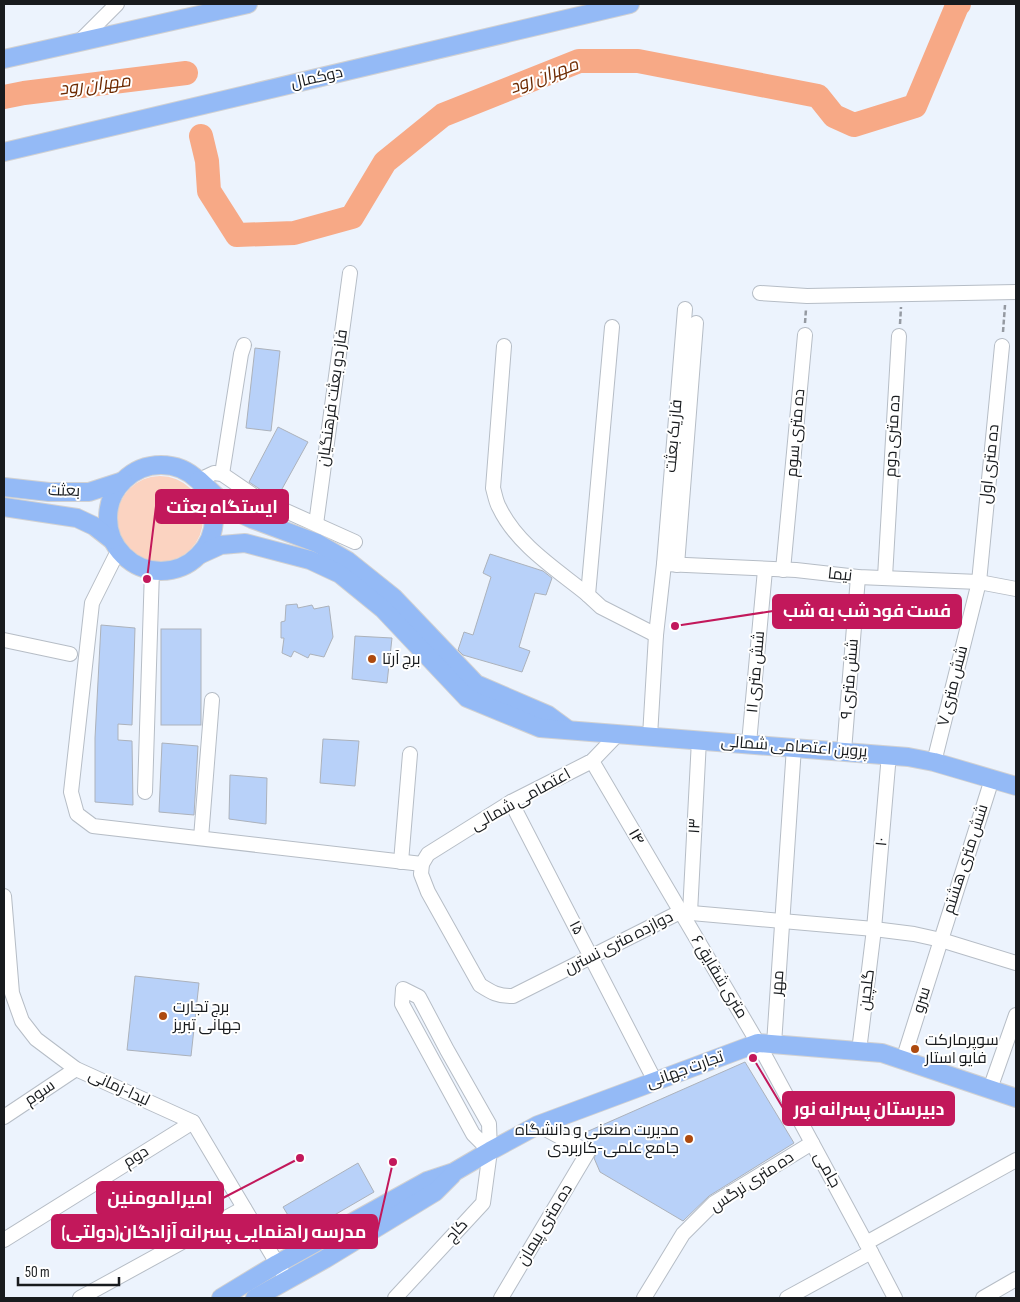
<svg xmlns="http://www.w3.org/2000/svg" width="1020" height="1302" font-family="'Sofia Sans Condensed',Cairo,sans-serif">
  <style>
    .green { fill: #fbd3c1 }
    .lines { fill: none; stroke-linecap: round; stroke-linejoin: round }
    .river { stroke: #f7a986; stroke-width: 24 }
    .building { fill: #b8d1f9; stroke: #acb2bb }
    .minor-casing { stroke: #b6bdc6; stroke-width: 16 }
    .major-casing { stroke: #d1d1d2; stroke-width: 20 }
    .path { stroke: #959aa2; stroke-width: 2.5; stroke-dasharray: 5 2.5; stroke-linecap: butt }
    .minor { stroke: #fff; stroke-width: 14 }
    .major { stroke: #94baf6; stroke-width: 18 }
    .poi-dot { fill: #ad4a0f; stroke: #fff; stroke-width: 2 }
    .labels { text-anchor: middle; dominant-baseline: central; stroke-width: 4; stroke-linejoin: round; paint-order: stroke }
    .street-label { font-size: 16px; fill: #181b1e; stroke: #fff }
    .poi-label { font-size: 16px; fill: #181b1e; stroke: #fff; text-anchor: start }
    .water-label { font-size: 18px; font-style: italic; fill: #6e2a01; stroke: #fff }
    .leader { fill: none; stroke: #c2185b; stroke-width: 2 }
    .callout-dot { fill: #c2185b; stroke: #fff; stroke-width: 2 }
    .callout { fill: #c2185b; stroke: #c2185b; stroke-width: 2 }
    .callout-label { font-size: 18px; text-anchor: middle; font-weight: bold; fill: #fff }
  </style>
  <rect width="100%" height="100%" fill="#ecf3fd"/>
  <!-- green -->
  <circle class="green" cx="160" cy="519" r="43"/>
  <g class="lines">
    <!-- river -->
    <g class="river">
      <polyline points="4,97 24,93 186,73"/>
      <polyline points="201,136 207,161 209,191 237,235 294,233 352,217 385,162 443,115 579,61 638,61 818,96 834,116 854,125 915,106 957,6 959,4"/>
    </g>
  </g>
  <!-- building -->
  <g class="building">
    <polygon points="255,348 280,351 271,431 246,428"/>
    <polygon points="278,427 308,442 277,498 261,490 249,482"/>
    <polygon points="490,554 543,571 552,578 546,595 535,593 519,647 530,651 522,672 463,655 458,650 464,632 473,635 491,577 483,573"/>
    <polygon points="297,604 298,608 312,605 314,609 329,606 333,637 324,657 310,654 308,658 294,651 291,657 282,653 284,638 281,638 281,622 285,621 286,605"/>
    <polygon points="101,625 135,628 132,725 118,724 118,740 132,741 133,805 95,802 95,738"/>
    <rect x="161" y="629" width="40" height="96"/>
    <polygon points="355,636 392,638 387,683 352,679"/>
    <polygon points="323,739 359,741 355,786 320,783"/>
    <polygon points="162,743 198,746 194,815 159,812"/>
    <polygon points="230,775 267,778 266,824 229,819"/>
    <polygon points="135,976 199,983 191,1056 127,1050"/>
    <polygon points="745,1062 794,1143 709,1196 683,1221 600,1172 594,1158 597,1152 596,1148 588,1142 584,1133"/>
    <polygon points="358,1163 374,1192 300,1235 283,1207"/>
  </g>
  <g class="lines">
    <!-- minor casing -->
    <g class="minor-casing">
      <g id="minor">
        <polyline points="79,42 117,4"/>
        <polyline points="760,293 807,296 1016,292"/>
        <polyline points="612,327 588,595 601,607 656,635"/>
        <path d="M504 346 493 488C495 495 496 502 499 507 517 545 556 569 588 595"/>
        <polyline points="222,474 241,354 244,345"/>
        <polyline points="199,480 214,473 222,474 257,498 355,542"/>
        <polyline points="316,524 350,273"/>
        <polyline points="119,549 92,603 71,792 77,814 93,826 422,864"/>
        <polyline points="664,564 796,570 858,577 979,582 1016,589"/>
        <polyline points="677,565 696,323"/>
        <polyline points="783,570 805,335"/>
        <polyline points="885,577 899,336"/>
        <polyline points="4,640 70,654"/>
        <path d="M619 733 592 761 511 802 428 854 422 864 421 874 428 892 480 985C491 992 499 997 513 996L680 912 874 929 914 934 941 940 1016 963"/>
        <polyline points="650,736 656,635 664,564 685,309"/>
        <polyline points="749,743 765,570"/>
        <polyline points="844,751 858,577"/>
        <polyline points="592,761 758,1043 871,1252 895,1298"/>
        <polyline points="934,762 979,582 1002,346"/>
        <polyline points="145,792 152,570"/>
        <polyline points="511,802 655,1081"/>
        <polyline points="201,838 212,700"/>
        <polyline points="401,862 410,754"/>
        <polyline points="4,896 12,993 22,1021 36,1039 76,1069 193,1122 287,1280"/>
        <polyline points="690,913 699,740"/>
        <polyline points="774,1044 794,747"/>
        <polyline points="859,1051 874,929 889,754"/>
        <polyline points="903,1060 992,779"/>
        <polyline points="990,1089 1016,1015"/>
        <polyline points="4,1117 76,1069"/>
        <polyline points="4,1240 193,1122"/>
        <polyline points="866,1243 1016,1160"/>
        <polyline points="80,1298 244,1208"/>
        <polyline points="395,1298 483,1203 490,1151 489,1124 447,1050 419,997 403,989 402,1004 473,1134 490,1151"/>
        <polyline points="501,1298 588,1152 538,1125"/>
        <polyline points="644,1298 683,1234 714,1203 812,1143"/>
        <polyline points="787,1298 871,1252"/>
        <polyline points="983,1298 1016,1279"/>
      </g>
    </g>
    <!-- major casing -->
    <g class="major-casing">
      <g id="major">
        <polyline points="4,59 248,4"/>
        <polyline points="4,152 630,4"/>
        <circle cx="161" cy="518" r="53"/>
        <polyline points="199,480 230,509 252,519 317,543 348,561 393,597 476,684 548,715 567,729"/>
        <polyline points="4,487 49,492 89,492 123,481"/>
        <polyline points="4,507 77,518 94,526 112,540"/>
        <polyline points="199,555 221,545 245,543 310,560 340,574 383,609 467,698 540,728 908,757 934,762 1016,786"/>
        <polyline points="221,1298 277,1264 427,1181 454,1172 490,1151 538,1125 758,1043 882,1053 1016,1098"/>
        <polyline points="255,1298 325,1259 435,1192 452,1175"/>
      </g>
    </g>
    <!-- path -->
    <g class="path">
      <polyline points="805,323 806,309"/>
      <polyline points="900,324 901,307"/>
      <polyline points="1003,332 1005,305"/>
    </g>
    <!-- minor -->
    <use href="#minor" class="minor"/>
    <!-- major -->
    <use href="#major" class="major"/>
  </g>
  <!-- markers -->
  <g class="poi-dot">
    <circle cx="372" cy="659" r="5"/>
    <circle cx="163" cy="1016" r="5"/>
    <circle cx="915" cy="1049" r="5"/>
    <circle cx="689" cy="1139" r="5"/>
  </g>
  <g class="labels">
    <!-- street labels -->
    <g class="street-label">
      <text transform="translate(317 78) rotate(-13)">دوکمال</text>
      <text transform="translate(333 398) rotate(-82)">فاز دو بعثت فرهنگیان</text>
      <text transform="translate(796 433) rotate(-85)">ده متری سوم</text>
      <text transform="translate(674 436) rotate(-85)">فاز یک بعثت</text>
      <text transform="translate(893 436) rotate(-87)">ده متری دوم</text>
      <text transform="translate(990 464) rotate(-84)">ده متری اول</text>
      <text transform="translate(64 491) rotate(2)">بعثت</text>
      <text transform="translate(840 575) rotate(6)">نیما</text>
      <text transform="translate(756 672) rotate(-85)">۱۱ شش متری</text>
      <text transform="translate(850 679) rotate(-85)">۹ شش متری</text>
      <text transform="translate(953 686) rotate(-76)">۷ شش متری</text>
      <text transform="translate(794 747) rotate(4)">پروین اعتصامی شمالی</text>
      <text transform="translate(521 800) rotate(-29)">اعتصامی شمالی</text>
      <text transform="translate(695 826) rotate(-87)">۱۳</text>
      <text transform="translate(636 837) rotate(60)">۱۴</text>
      <text transform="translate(882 842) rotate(-85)">۱۰</text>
      <text transform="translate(966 859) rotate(-72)">شش متری هشتم</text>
      <text transform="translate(576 928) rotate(63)">۱۵</text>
      <text transform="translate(619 943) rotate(-27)">دوازده متری نسترن</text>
      <text transform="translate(719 977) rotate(59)">۶ متری شقایق</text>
      <text transform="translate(778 983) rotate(-86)">مهر</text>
      <text transform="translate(867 990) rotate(-83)">گلچین</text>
      <text transform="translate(922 1000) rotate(-73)">سرو</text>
      <text transform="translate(685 1070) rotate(-20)">تجارت جهانی</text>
      <text transform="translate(119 1088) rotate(25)">لیدا-زمانی</text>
      <text transform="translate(40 1093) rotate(-34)">سوم</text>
      <text transform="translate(136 1157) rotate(-32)">دوم</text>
      <text transform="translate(827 1170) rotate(61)">جامی</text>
      <text transform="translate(752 1182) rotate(-33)">ده متری نرگس</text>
      <text transform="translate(545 1225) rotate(-59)">ده متری پیمان</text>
      <text transform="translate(457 1231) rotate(-48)">کاج</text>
    </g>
    <!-- poi labels -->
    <g class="poi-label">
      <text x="382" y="659">برج آرتا</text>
      <text x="173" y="1007">برج تجارت<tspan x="173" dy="18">جهانی تبریز</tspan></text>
      <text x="925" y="1040">سوپرمارکت<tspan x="925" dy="18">فایو استار</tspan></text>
      <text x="679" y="1130" text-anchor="end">مدیریت صنعنی و دانشگاه<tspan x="679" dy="18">جامع علمی-کاربردی</tspan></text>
    </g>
    <!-- water labels -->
    <g class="water-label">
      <text transform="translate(544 76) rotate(-20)">مهران رود</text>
      <text transform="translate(95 85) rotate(-7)">مهران رود</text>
    </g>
  </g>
  <!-- callouts -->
  <path class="leader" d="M147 579L156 506M675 626L773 611M753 1058L783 1108M300 1158L223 1198M393 1162L377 1232"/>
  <g class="callout-dot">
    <circle cx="147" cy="579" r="5"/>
    <circle cx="675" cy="626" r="5"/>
    <circle cx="753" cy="1058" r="5"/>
    <circle cx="300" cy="1158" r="5"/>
    <circle cx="393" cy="1162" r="5"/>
  </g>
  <g class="callout">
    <rect x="156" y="490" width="132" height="33" rx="5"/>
    <rect x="773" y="595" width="188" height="33" rx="5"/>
    <rect x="783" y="1092" width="171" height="33" rx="5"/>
    <rect x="97" y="1182" width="126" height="33" rx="5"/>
    <rect x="52" y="1215" width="325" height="33" rx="5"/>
  </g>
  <g class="callout-label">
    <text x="222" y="513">ایستگاه بعثت</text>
    <text x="867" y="617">فست فود شب به شب</text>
    <text x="869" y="1115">دبیرستان پسرانه نور</text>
    <text x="160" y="1204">امیرالمومنین</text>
    <text x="214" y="1238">مدرسه راهنمایی پسرانه آزادگان(دولتی)</text>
  </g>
  <!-- border -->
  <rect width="1020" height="1302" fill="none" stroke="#181b1e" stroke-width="10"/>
  <!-- scale -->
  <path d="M18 1277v8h101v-8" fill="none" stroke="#181b1e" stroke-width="2.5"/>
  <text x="25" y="1277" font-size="15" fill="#181b1e" stroke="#ffffff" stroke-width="4" paint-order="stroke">50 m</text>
</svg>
